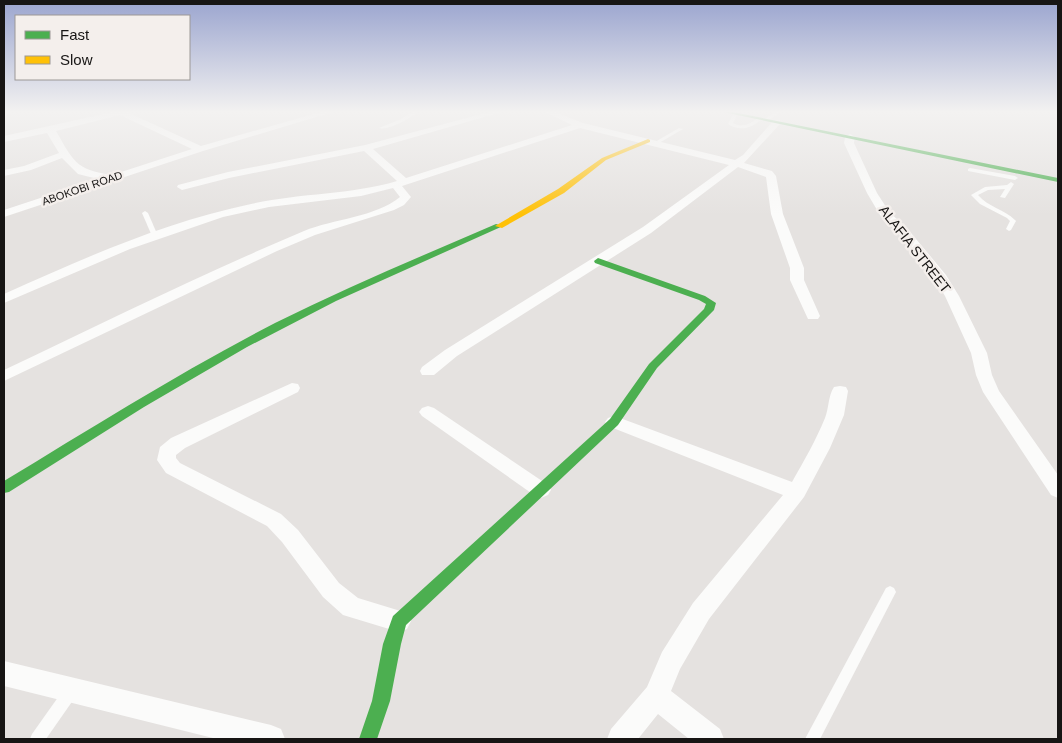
<svg xmlns="http://www.w3.org/2000/svg" width="1062" height="743" font-family="Helvetica,sans-serif">
  <style>
    .lines { fill: none; stroke-linecap: round; stroke-linejoin: round }
    .lane { fill: #fbfbfa; fill-rule: evenodd }
    .street { fill: #fbfbfa; fill-rule: evenodd }
    .fast { fill: #4caf50; fill-rule: evenodd }
    .slow { fill: #ffc107; fill-rule: evenodd }
    .labels { text-anchor: middle; dominant-baseline: central; stroke-width: 5; stroke-linejoin: round; paint-order: stroke }
    .far-street-label { font-size: 11px; fill: #171514; stroke: #f4efec }
    .street-label { font-size: 14px; fill: #171514; stroke: #f4efec }
  </style>
  <rect width="100%" height="100%" fill="#e5e2e0"/>
  <g class="lines">
    <!-- lane -->
    <g class="lane">
      <path d="M414 111H419C411 118 388 131 379 128L401 119Z"/>
      <polygon points="777,111 782,111 767,121 763,120"/>
      <path d="M734 113 738 114 733 123C743 128 750 124 758 118L762 119C752 128 740 132 728 124Z"/>
      <polygon points="679,128 683,129 659,143 655,142"/>
      <polygon points="970,168 1015,176 1018,178 1015,180 968,171 968,169"/>
      <path d="M1011 182 1014 184 1005 198 1000 197 1005 189 988 190 978 195C988 207 1004 209 1015 220L1016 221 1011 230 1009 231 1006 229 1010 221 1007 218 980 204 971 195 985 187 1007 185Z"/>
      <polygon points="145,211 148,213 158,236 157,237 155,238 152,236 142,213"/>
      <polygon points="890,586 894,588 896,592 820,739 805,739 886,588"/>
      <polygon points="71,684 76,686 78,691 76,696 46,739 30,739 32,734 66,686"/>
    </g>
    <!-- street -->
    <g class="street">
      <polygon points="4,111 12,111 13,112 4,116"/>
      <path d="M117 111H130L129 113 201 146 324 111H336L203 151 4 217V210L98 179 78 174 62 158 31 170 4 176V170L24 166 59 153 47 133 4 142V136ZM120 115 192 149 112 175C75 170 73 160 56 131Z"/>
      <path d="M493 111H505L373 149 406 178 572 125 543 111H553L583 123 735 160 743 155 774 120H780V124L744 163 772 171 776 176 783 214 804 268V280L820 316 818 319H808L790 280V268L771 214 766 177 738 167 651 233 457 356 434 375H422L420 371 422 367 445 350 643 227 729 165 580 128 402 186 411 197 404 205 394 210 315 235 277 251 4 381V370C103 323 202 274 304 231 333 219 376 217 400 197L393 188 361 196 269 207 223 217 130 249 4 303V294C84 258 165 222 251 204 299 193 350 195 397 181L364 151 229 178 182 190 177 187 178 185 228 172 365 145Z"/>
      <polygon points="850,134 855,137 854,143 877,193 890,213 906,227 946,275 959,296 987,353 992,375 999,391 1058,475 1058,498 1051,495 983,392 976,375 971,353 945,296 935,280 898,233 880,215 867,193 844,143 845,137"/>
      <polygon points="292,383 298,384 300,388 298,392 185,448 176,455 176,458 180,463 281,514 298,530 339,583 358,598 407,613 411,621 407,629 399,632 343,615 323,597 282,542 267,526 166,473 157,460 160,447 171,438"/>
      <path d="M840 386 846 387 848 391 844 415 830 448 804 497 709 619 680 669 671 691 720 729 724 739H689L658 714 638 739H607L611 729 647 687 662 652 693 603 783 495 608 426 605 422 608 418 614 416 620 418 792 482C804 461 816 440 825 418 829 408 828 396 834 387Z"/>
      <polygon points="428,406 434,408 548,485 551,490 548,495 541,498 534,495 422,416 419,412 422,408"/>
      <polygon points="4,661 271,725 281,729 285,739 217,739 4,686"/>
    </g>
    <!-- fast -->
    <g class="fast">
      <polygon points="718,111 728,111 1058,178 1058,182"/>
      <path d="M496 224 503 226 336 301 247 347 144 407 9 492 4 493V481C93 427 182 371 275 323 347 287 422 256 496 224Z"/>
      <polygon points="598,258 705,296 716,303 714,310 657,368 618,425 406,625 401,644 390,701 377,739 359,739 372,701 383,644 393,616 610,419 649,364 704,309 706,304 699,300 595,263 594,261"/>
    </g>
    <!-- slow -->
    <polygon class="slow" points="648,139 650,140 650,142 606,160 564,193 502,228 495,226 558,189 602,158"/>
  </g>
  <!-- sky -->
  <linearGradient id="sky" x2="0" y2="1"><stop stop-color="#9ba5cf"/><stop offset="0.52" stop-color="#f3f2f1"/><stop offset="1" stop-color="#f3f2f1" stop-opacity="0"/></linearGradient>
  <rect width="1062" height="215" fill="url(#sky)"/>
  <g class="labels">
    <!-- far-street labels -->
    <g class="far-street-label">
      <text transform="translate(82 188) rotate(-19)">ABOKOBI ROAD</text>
    </g>
    <!-- street labels -->
    <g class="street-label">
      <text transform="translate(915 249) rotate(52)">ALAFIA STREET</text>
    </g>
  </g>
  <!-- border -->
  <rect width="1062" height="743" fill="none" stroke="#171514" stroke-width="10"/>
  <!-- legend -->
  <rect x="15" y="15" width="175" height="65" fill="#f4efec" stroke="#9c9896"/>
  <rect x="25" y="31" width="25" height="8" fill="#4caf50" stroke="#9c9896"/>
  <text x="60" y="40" font-size="15" fill="#171514">Fast</text>
  <rect x="25" y="56" width="25" height="8" fill="#ffc107" stroke="#9c9896"/>
  <text x="60" y="65" font-size="15" fill="#171514">Slow</text>
</svg>
